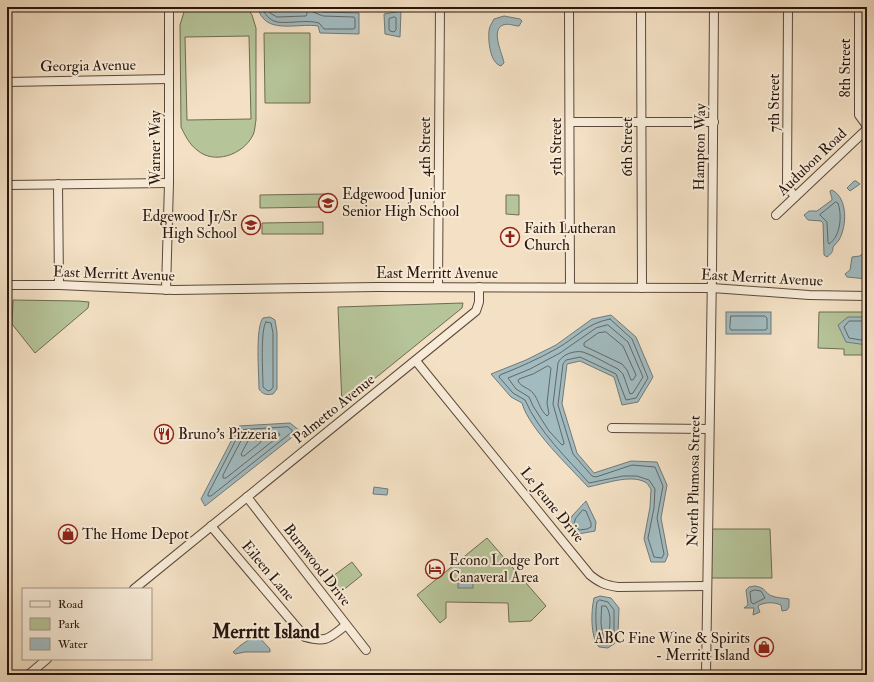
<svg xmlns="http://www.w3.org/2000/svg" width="874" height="682" font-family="'IM FELL Double Pica',serif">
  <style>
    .green { fill: #b6c499; stroke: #6f6c52; fill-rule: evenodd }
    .water { fill: #a1bbc0; stroke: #717978 }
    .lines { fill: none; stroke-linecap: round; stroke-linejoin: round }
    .shore { stroke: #646866; stroke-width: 1 }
    .minor-casing { stroke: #5b483a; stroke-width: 10 }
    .minor { stroke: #f8ecd9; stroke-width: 8 }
    .labels { text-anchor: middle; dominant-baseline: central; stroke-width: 4; stroke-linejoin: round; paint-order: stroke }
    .street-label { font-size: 15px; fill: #28150c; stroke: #f8ecd9 }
    .poi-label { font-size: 15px; fill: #28150c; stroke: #f8ecd9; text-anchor: start }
    .district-label { font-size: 19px; font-weight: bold; fill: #28150c; stroke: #f8ecd9 }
  </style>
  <rect width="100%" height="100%" fill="#f4e1c5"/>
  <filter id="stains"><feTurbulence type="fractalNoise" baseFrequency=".005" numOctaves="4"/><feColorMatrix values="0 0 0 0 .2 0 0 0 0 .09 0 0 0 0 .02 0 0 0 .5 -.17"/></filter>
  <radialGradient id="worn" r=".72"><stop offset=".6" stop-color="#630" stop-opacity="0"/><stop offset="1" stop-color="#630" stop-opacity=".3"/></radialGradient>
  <!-- green -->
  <g class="green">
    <path d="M188 7H247L252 15 256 28V120C255 125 255 131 253 135 243 155 214 165 197 150 189 144 185 135 181 127L180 25 184 12ZM249 36 251 119 187 120 185 37Z"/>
    <polygon points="264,33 310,33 310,103 265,103"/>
    <polygon points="324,194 324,207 260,208 260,195"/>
    <polygon points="506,195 519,195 519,215 506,214"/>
    <polygon points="323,222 323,234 262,234 262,223"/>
    <polygon points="13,300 78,301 89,302 88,308 35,353 12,324"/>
    <polygon points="463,303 462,308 342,405 338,307"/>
    <polygon points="819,312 867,312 867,355 844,355 844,349 818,348"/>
    <polygon points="711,529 770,529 772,578 710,578"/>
    <polygon points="487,538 546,606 531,621 509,622 508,603 446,602 446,618 440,623 417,595"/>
    <polygon points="352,562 362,575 336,596 325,582"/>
  </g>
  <!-- water -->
  <g class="water">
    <path d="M257 7H311L323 12 359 13V34L320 33 318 26C302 23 274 32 263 18 260 15 259 11 257 7Z"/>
    <polygon points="401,11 400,37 385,34 384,14"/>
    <path d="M504 16 520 19 522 21 519 26C514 26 509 23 503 25 490 30 503 55 504 63L501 66C490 63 488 41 489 31 489 27 492 23 494 19Z"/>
    <polygon points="854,181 856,181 860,184 850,191 847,188"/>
    <path d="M832 190C848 198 847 226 839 240 837 242 835 245 833 247 833 252 831 254 827 257L824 255 823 223 821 221 808 220 804 215 809 211H817L832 200C832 196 830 194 830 191Z"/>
    <polygon points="867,249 867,279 847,277 845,274 850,270 852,257 860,256"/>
    <rect x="726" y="312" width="45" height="22"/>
    <path d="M611 315 636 337 653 377 638 402 622 405 614 377 580 361 567 364 562 404 577 453 594 473 631 461 657 462 667 485 661 518 668 555 665 562H651L644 539 650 507 651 489C649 487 648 483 645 482 630 474 604 484 588 487 570 467 529 429 522 403L511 397 491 374 526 360 556 345 592 319Z"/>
    <path d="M270 317 275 320 277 332V389L273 394C267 395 263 395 259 389 259 374 255 328 263 318Z"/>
    <polygon points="848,317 867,317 867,345 846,342 838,325"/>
    <polygon points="290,423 300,431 205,506 201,499 239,426"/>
    <polygon points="374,487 388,489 387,495 373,494"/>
    <polygon points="586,501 596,522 595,531 578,534 569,524 572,516"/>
    <rect x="458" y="581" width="15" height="7"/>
    <path d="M755 586C767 588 764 593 772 596 777 598 784 598 789 599V607L787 610 782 611 781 605C774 602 767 602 759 605L758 607 760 612 753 615 754 608H744L748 605 746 590 749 587Z"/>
    <path d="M600 596 611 598 619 608 618 634 615 643 608 648 599 647C590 637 591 611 594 598Z"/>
    <polygon points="256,635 258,636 270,649 270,652 245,652 235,654 233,652 241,645"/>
  </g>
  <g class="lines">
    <!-- shore -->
    <g class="shore">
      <path d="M261 7C265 13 267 18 274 21 282 25 307 19 319 23L324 29H353L355 28V19L354 17 323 16 313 12 311 7"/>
      <polyline points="267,7 270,13 277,17 306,16 307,14 306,7"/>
      <polygon points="395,17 396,18 396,30 394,32 390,31 389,29 389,19"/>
      <path d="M836 202 838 203C842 215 841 236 829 244L828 242 827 222 820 215Z"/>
      <polygon points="731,316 765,316 767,318 767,329 765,330 731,330 730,328"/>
      <path d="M610 319 632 339 648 378 636 398 626 400 616 374 580 357 566 360 563 364 558 405 573 454 592 476 596 477 632 465 655 467 663 486 657 518 664 554 662 558 654 557 648 538 654 508 655 489 649 480 637 476H623L589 483C566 457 539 432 525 400L513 393 499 377 500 375C520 367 538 359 556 349 576 338 587 323 610 319Z"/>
      <polyline points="867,321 849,321 844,327 849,338 867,341"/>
      <path d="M266 322 271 323 273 333V387L271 390 268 391 263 387C263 374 260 330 266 322Z"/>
      <path d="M608 325 628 342 643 377 633 393 630 394 623 374 618 369C607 364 595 356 583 352 574 350 561 355 558 363L553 404 564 443V444L562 445 549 431 533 406 529 397 516 389 508 378 530 369 560 353 596 328Z"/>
      <polygon points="606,332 623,346 636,375 633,380 631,380 627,370 622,364 584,346 584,343 598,333"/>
      <path d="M548 366 551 368 547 403 549 414 547 416C539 409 539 400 533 393 529 388 521 387 518 381L519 379 533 374Z"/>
      <polygon points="288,427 292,430 292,432 211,496 208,496 208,494 241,430"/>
      <polygon points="278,433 280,434 279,436 226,478 223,478 223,475 244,435"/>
      <polygon points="259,440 261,441 260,443 244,456 242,456 241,454 248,441"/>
      <polygon points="583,510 586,511 591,523 591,527 587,529 579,530 574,523 576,518"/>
      <polygon points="755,590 761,591 765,598 753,604 751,602 750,592"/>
      <path d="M600 600 608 602 614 610V634L612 641 607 644 601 643C595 637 595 610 597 602Z"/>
      <path d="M602 606H606C612 614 610 628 608 637L605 639 603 637 601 623Z"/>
    </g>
    <!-- minor casing -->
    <g class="minor-casing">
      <g id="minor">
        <polyline points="569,7 570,287"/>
        <polyline points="641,7 642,288"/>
        <polyline points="788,7 787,186 795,197"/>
        <polyline points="859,7 859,115 867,126"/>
        <polyline points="7,82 169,79"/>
        <polyline points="570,122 714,122"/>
        <polyline points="58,184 59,285"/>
        <polyline points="7,185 169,183"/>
        <polyline points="776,215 867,129"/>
        <polyline points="7,285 59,285 174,290 377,287 712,288 809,295 867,296"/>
        <polyline points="438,287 440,7"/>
        <polyline points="166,290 169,183 169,7"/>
        <path d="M416 361 590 575C600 583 605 585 618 587L707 586"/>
        <polyline points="612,428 709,429"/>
        <polyline points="247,497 366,650"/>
        <path d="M211 526 305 637C327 643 329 638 346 625"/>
        <polyline points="134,589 476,311 479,302 479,287"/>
        <polyline points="28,675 47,659"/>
        <polyline points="706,675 712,272 714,7"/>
      </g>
    </g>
    <!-- minor -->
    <use href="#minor" class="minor"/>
  </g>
  <!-- icons -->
  <defs>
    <g id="school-ring" transform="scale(1)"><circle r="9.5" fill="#f8ecd9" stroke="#8f2418" stroke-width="1.5"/><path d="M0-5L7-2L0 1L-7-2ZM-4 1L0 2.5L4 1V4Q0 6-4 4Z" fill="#8f2418"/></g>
    <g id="church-ring" transform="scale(1)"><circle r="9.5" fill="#f8ecd9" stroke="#8f2418" stroke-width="1.5"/><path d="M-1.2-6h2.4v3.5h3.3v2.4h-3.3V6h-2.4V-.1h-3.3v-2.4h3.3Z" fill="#8f2418"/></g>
    <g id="restaurant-ring" transform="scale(1)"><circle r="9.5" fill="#f8ecd9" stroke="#8f2418" stroke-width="1.5"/><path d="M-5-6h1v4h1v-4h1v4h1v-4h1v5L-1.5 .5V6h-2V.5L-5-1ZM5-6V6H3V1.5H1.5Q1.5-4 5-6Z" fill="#8f2418"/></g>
    <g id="shop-ring" transform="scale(1)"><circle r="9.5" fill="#f8ecd9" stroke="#8f2418" stroke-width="1.5"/><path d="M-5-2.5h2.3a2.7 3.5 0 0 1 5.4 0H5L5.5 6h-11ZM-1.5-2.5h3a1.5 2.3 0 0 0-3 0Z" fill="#8f2418"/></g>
    <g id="hotel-ring" transform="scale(1)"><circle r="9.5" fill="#f8ecd9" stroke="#8f2418" stroke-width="1.5"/><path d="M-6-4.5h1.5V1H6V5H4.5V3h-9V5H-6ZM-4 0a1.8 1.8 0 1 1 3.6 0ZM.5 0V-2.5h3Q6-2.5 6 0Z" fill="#8f2418"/></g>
  </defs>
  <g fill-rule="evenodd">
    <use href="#school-ring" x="328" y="203"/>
    <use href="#school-ring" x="251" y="225"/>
    <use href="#church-ring" x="510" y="237"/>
    <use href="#restaurant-ring" x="164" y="434"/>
    <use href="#shop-ring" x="68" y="534"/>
    <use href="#hotel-ring" x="435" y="569"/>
    <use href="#shop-ring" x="764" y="647"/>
  </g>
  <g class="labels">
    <!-- street labels -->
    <g class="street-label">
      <text transform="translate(88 66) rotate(-1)">Georgia Avenue</text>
      <text transform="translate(845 68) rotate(-90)">8th Street</text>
      <text transform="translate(774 103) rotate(-90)">7th Street</text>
      <text transform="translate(425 147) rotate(-90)">4th Street</text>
      <text transform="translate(556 147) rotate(-90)">5th Street</text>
      <text transform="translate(627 147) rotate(-90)">6th Street</text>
      <text transform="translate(700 147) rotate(-89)">Hampton Way</text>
      <text transform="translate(155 148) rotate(-90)">Warner Way</text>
      <text transform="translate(812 162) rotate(-44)">Audubon Road</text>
      <text x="437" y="273">East Merritt Avenue</text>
      <text transform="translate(114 274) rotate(2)">East Merritt Avenue</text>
      <text transform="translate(762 278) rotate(3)">East Merritt Avenue</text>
      <text transform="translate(334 409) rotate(-39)">Palmetto Avenue</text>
      <text transform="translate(694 481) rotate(-89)">North Plumosa Street</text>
      <text transform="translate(552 505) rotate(51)">Le Jeune Drive</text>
      <text transform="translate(317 565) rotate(52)">Burnwood Drive</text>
      <text transform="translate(268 571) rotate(50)">Eileen Lane</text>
    </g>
    <!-- poi labels -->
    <g class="poi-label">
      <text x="342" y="194">Edgewood Junior<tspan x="342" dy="17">Senior High School</tspan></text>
      <text x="237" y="216" text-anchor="end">Edgewood Jr/Sr<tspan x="237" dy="17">High School</tspan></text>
      <text x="524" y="228">Faith Lutheran<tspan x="524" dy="17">Church</tspan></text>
      <text x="178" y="434">Bruno's Pizzeria</text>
      <text x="82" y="534">The Home Depot</text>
      <text x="449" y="560">Econo Lodge Port<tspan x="449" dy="17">Canaveral Area</tspan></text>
      <text x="750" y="638" text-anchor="end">ABC Fine Wine &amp; Spirits<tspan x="750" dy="17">- Merritt Island</tspan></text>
    </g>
    <!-- district labels -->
    <g class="district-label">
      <text x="266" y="632">Merritt Island</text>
    </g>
  </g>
  <!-- margin -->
  <rect width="874" height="682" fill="none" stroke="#f4e1c5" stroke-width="24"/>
  <rect x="8" y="8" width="858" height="666" fill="none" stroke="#28150c" stroke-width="2"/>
  <rect x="12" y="12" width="850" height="658" fill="none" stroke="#28150c"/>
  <!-- legend -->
  <rect x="22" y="588" width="130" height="72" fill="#f8ecd9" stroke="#a59687"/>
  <rect x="30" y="601" width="20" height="6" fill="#f8ecd9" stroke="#a59687"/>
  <text x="58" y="608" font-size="12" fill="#28150c">Road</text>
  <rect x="30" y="618" width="20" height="12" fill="#b6c499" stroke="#a59687"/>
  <text x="58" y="628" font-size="12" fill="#28150c">Park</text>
  <rect x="30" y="638" width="20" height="12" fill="#a1bbc0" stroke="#a59687"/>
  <text x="58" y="648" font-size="12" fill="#28150c">Water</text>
  <rect width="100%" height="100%" filter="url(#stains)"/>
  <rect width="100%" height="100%" fill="url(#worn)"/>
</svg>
